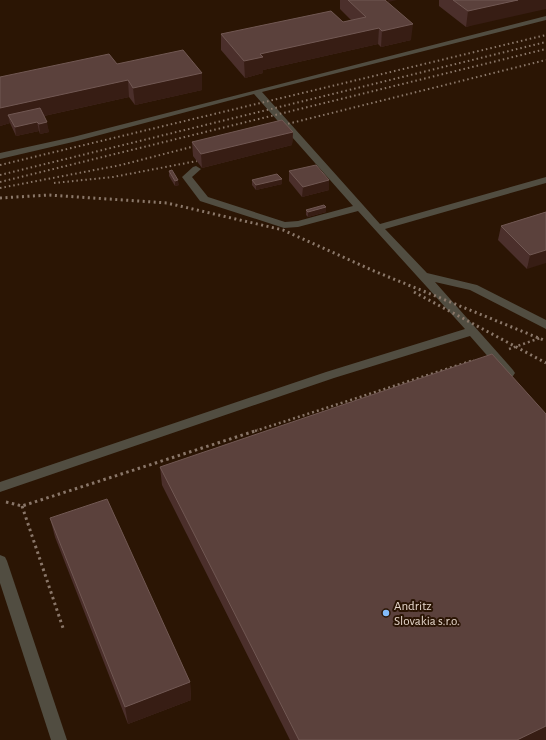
<svg xmlns="http://www.w3.org/2000/svg" width="546" height="740" font-family="'Alegreya Sans',sans-serif">
  <style>
    .lines { fill: none; stroke-linecap: round; stroke-linejoin: round }
    .path-far1 { stroke: #897669; stroke-width: 2.5; stroke-dasharray: 2 3; stroke-linecap: butt }
    .path { stroke: #897669; stroke-width: 3; stroke-dasharray: 2.5 3.5; stroke-linecap: butt }
    .minor { fill: #514d41; fill-rule: evenodd }
    .rail-far1 { stroke: #8b786a; stroke-width: 2; stroke-dasharray: 1.5 3; stroke-linecap: butt }
    .rail { stroke: #8b786a; stroke-width: 3; stroke-dasharray: 2 3.5; stroke-linecap: butt }
    .wall { fill: #4b2f2b }
    .shaded-wall { fill: #371d14 }
    .building { fill: #5b413c; stroke: #715853 }
    .poi-dot { fill: #83bcfb; stroke: #2b1504; stroke-width: 1.5 }
    .labels { text-anchor: middle; dominant-baseline: central; stroke-width: 4; stroke-linejoin: round; paint-order: stroke }
    .near-poi-label { font-size: 13px; fill: #e5d6cb; stroke: #2b1504; text-anchor: start }
  </style>
  <rect width="100%" height="100%" fill="#2b1504"/>
  <g class="lines">
    <!-- path-far1 -->
    <g class="path-far1">
      <polyline points="509,349 540,338"/>
      <polyline points="255,431 474,360"/>
    </g>
    <!-- path -->
    <g class="path">
      <polyline points="6,502 22,506 258,430"/>
      <polyline points="22,506 63,628"/>
    </g>
    <!-- minor -->
    <g class="minor">
      <polygon points="546,16 546,20 262,92 380,224 546,177 546,183 385,229 427,273 477,285 546,320 546,329 470,290 435,282 513,370 515,373 513,376 505,376 470,336 334,378 0,492 0,482 326,372 465,329 358,211 298,227 284,228 200,201 182,177 193,167 196,166 201,169 192,177 208,197 285,222 298,221 353,206 254,94 77,141 0,159 0,153 73,137"/>
      <polygon points="0,555 5,557 7,561 67,740 51,740 0,583"/>
    </g>
    <!-- rail-far1 -->
    <g class="rail-far1">
      <polyline points="275,127 546,60"/>
      <polyline points="0,165 546,35"/>
      <polyline points="0,175 546,42"/>
      <polyline points="0,182 546,49"/>
      <polyline points="54,183 113,177 197,161"/>
      <polyline points="0,188 121,165 203,144"/>
    </g>
    <!-- rail -->
    <g class="rail">
      <polyline points="0,198 49,195 167,203 283,230 374,271 546,341"/>
      <polyline points="414,292 546,363"/>
    </g>
  </g>
  <!-- wall -->
  <g class="wall">
    <polygon points="340,0 385,0 411,40 381,47 378,44 263,70 263,73 245,78 221,50 221,34 343,22 351,20 340,9"/>
    <polygon points="439,0 546,0 466,27 439,6"/>
    <polygon points="117,64 202,90 135,105 129,97 44,116 49,132 40,134 39,131 16,136 10,123 0,126 0,77"/>
    <polygon points="293,132 292,145 202,168 193,156 192,142"/>
    <polygon points="169,171 179,185 175,186 169,176"/>
    <polygon points="289,171 329,180 329,190 302,197 289,181"/>
    <polygon points="252,180 282,184 256,190 252,185"/>
    <polygon points="326,207 326,212 308,217 306,215 306,210"/>
    <polygon points="546,212 527,269 498,240 501,226"/>
    <polygon points="160,467 546,740 290,740 162,485"/>
    <polygon points="50,518 190,682 191,700 128,724 55,537"/>
  </g>
  <!-- shaded-wall -->
  <g class="shaded-wall">
    <polygon points="388,0 397,0 388,2"/>
    <polygon points="518,0 546,0 546,9 466,27 468,11"/>
    <polygon points="413,24 411,40 381,47 382,31"/>
    <polygon points="379,28 378,44 263,70 263,73 245,78 244,61 260,54"/>
    <polygon points="202,73 202,90 135,105 133,88"/>
    <polygon points="128,80 129,97 12,123 8,115 10,123 0,126 0,108"/>
    <polygon points="37,122 39,131 16,136 15,127"/>
    <polygon points="47,122 49,132 40,134 39,124"/>
    <polygon points="293,132 292,145 202,168 201,154"/>
    <polygon points="282,179 282,184 256,190 256,185"/>
    <polygon points="178,180 179,185 175,186 175,181"/>
    <polygon points="329,180 329,190 302,197 303,187"/>
    <polygon points="326,207 326,212 308,217 308,212"/>
    <polygon points="546,250 546,263 527,269 530,255"/>
    <polygon points="190,682 191,700 128,724 125,707"/>
    <polygon points="546,726 546,740 517,740"/>
  </g>
  <!-- building -->
  <g class="building">
    <polygon points="348,0 385,0 413,24 382,31 379,28 260,54 263,57 244,61 221,34 331,11 343,22 366,17"/>
    <polygon points="453,0 518,0 468,11"/>
    <polygon points="183,50 202,73 133,88 128,80 0,108 0,77 109,54 117,64"/>
    <polygon points="40,108 47,122 39,124 37,122 15,127 8,115"/>
    <polygon points="282,120 293,132 201,154 192,142"/>
    <polygon points="316,165 329,180 303,187 289,171"/>
    <polygon points="172,170 178,180 175,181 169,171"/>
    <polygon points="277,174 282,179 256,185 252,180"/>
    <polygon points="324,205 326,207 308,212 306,210"/>
    <polygon points="546,212 546,250 530,255 501,226"/>
    <polygon points="492,354 546,414 546,726 517,740 299,740 160,467"/>
    <polygon points="107,499 190,682 125,707 50,518"/>
  </g>
  <!-- markers -->
  <circle class="poi-dot" cx="386" cy="613" r="4"/>
  <g class="labels">
    <!-- near-poi labels -->
    <g class="near-poi-label">
      <text x="394" y="606">Andritz<tspan x="394" dy="15">Slovakia s.r.o.</tspan></text>
    </g>
  </g>
</svg>
